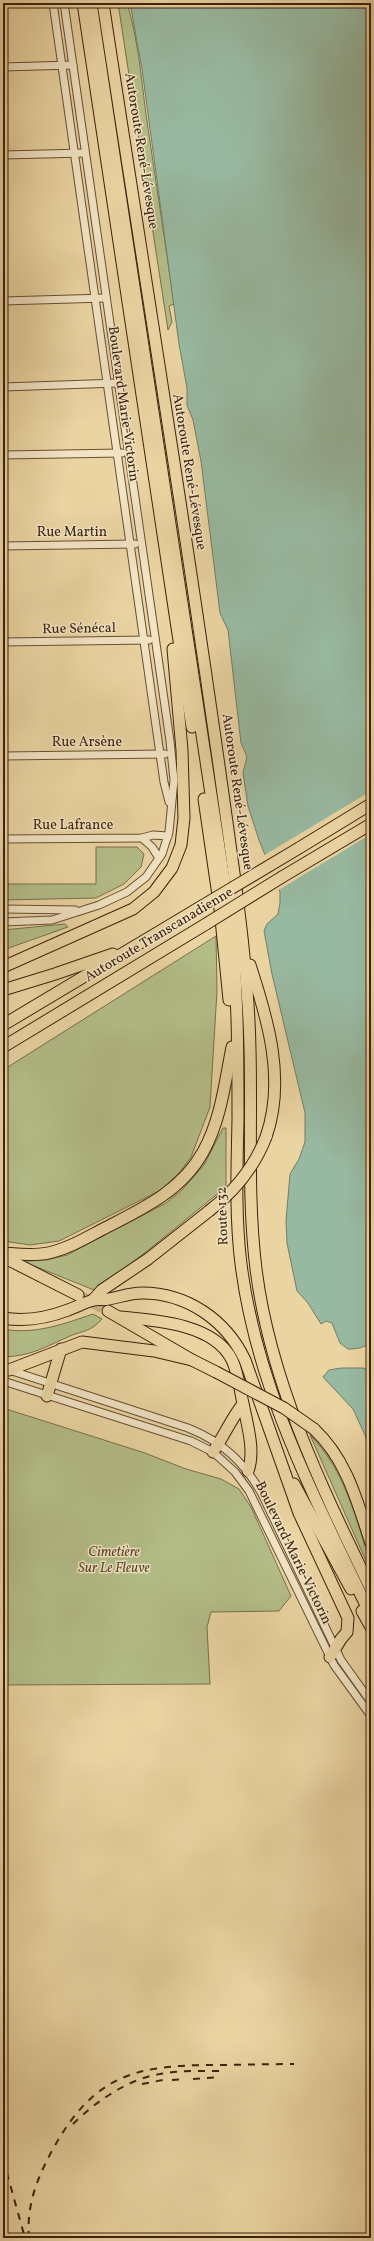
<svg xmlns="http://www.w3.org/2000/svg" width="374" height="2241" font-family="Vollkorn,serif">
  <style>
    .green { fill: #b3bd88; stroke: #786f4a }
    .water { fill: #98b9a1; stroke: #747c65 }
    .pier { fill: #ead4a2 }
    .lines { fill: none; stroke-linecap: round; stroke-linejoin: round }
    .highway-tunnel { stroke: #c7b084; stroke-width: 11; stroke-dasharray: 11 5.5; stroke-linecap: butt }
    .minor-casing { stroke: #684e32; stroke-width: 9 }
    .highway-casing { stroke: #3d210c; stroke-width: 13 }
    .minor { stroke: #f1e3c3; stroke-width: 7 }
    .highway { stroke: #ead4a2; stroke-width: 11 }
    .rail { stroke: #3d210c; stroke-width: 2; stroke-dasharray: 7 7; stroke-linecap: butt }
    .highway-bridge-casing { stroke: #3d210c; stroke-width: 13; stroke-linecap: butt }
    .highway-bridge { stroke: #ead4a2; stroke-width: 11 }
    .labels { text-anchor: middle; dominant-baseline: central; stroke-width: 3; stroke-linejoin: round; paint-order: stroke }
    .street-label { font-size: 14px; fill: #3d210c; stroke: #f1e3c3 }
    .park-label { font-size: 14px; font-style: italic; fill: #5a482b; stroke: #f1e3c3 }
  </style>
  <rect width="100%" height="100%" fill="#ead4a2"/>
  <filter id="stains"><feTurbulence type="fractalNoise" baseFrequency=".005" numOctaves="4"/><feColorMatrix values="0 0 0 0 .2 0 0 0 0 .09 0 0 0 0 .02 0 0 0 .5 -.17"/></filter>
  <radialGradient id="worn" r=".72"><stop offset=".6" stop-color="#630" stop-opacity="0"/><stop offset="1" stop-color="#630" stop-opacity=".3"/></radialGradient>
  <!-- green -->
  <g class="green">
    <path d="M118 3H127C138 39 141 76 146 114 155 177 165 240 174 304L169 306 172 322 168 330Z"/>
    <polygon points="96,847 137,847 144,854 141,867 124,884 96,898 3,900 3,884 96,884"/>
    <polygon points="65,924 68,927 3,950 3,930"/>
    <polygon points="216,936 217,991 210,1107 191,1157 179,1173 161,1190 59,1241 30,1245 3,1241 3,1070"/>
    <polygon points="223,1128 226,1128 226,1187 126,1268 94,1290 27,1263 27,1261 47,1260 67,1255 166,1203 181,1191 204,1165"/>
    <path d="M93 1314 102 1319C90 1332 85 1330 70 1336 45 1347 32 1356 3 1357V1329C34 1335 64 1324 93 1314Z"/>
    <polygon points="3,1408 145,1453 186,1469 221,1479 239,1489 251,1507 291,1596 279,1611 211,1612 207,1627 210,1684 3,1685"/>
    <path d="M310 1435C345 1470 356 1519 371 1565V1572Z"/>
  </g>
  <!-- water -->
  <g class="water">
    <path d="M130 3H371V1341C366 1348 356 1349 348 1349L340 1343 332 1323 326 1321 321 1324 308 1303 297 1291 287 1243 286 1221 290 1174 299 1159 305 1142V1113L272 974 264 931 267 924 278 914 280 903V892L259 840 248 806 243 773 247 757 241 743 228 630 220 613 201 461 193 420 187 405V388L179 344 142 69Z"/>
    <polygon points="341,1368 363,1368 371,1371 371,1460 365,1435 353,1409 323,1377 329,1370"/>
  </g>
  <!-- pier -->
  <polygon class="pier" points="371,791 371,834 277,891 263,856"/>
  <g class="lines">
    <!-- highway-tunnel -->
    <polyline class="highway-tunnel" points="78,1295 108,1311"/>
    <!-- minor casing -->
    <g class="minor-casing">
      <g id="minor">
        <polyline points="53,3 164,782 169,802"/>
        <polyline points="3,67 73,65"/>
        <polyline points="3,155 85,153"/>
        <polyline points="3,301 106,298"/>
        <polyline points="3,387 118,383"/>
        <polyline points="3,455 122,453"/>
        <polyline points="3,546 135,544"/>
        <polyline points="3,642 149,640"/>
        <polyline points="3,756 165,754"/>
        <polyline points="142,838 152,847 159,858"/>
        <polyline points="3,839 142,838 153,835 168,836"/>
        <polyline points="3,909 75,910"/>
        <polyline points="3,922 52,920 99,905 127,892 146,877 162,854 169,832 174,780 170,741 64,3"/>
        <path d="M3 1368 188 1428C223 1442 244 1462 262 1494L341 1660 371 1702"/>
        <polyline points="3,1381 191,1441 213,1452 235,1472 249,1491 334,1665 371,1716"/>
      </g>
    </g>
    <!-- highway casing -->
    <g class="highway-casing">
      <g id="highway">
        <polyline points="83,3 192,727"/>
        <path d="M91 3 231 926C238 991 238 1056 238 1120 237 1168 235 1216 241 1264 257 1392 317 1501 371 1616"/>
        <path d="M103 3C148 298 196 592 236 888 243 941 249 995 250 1049 252 1123 247 1196 256 1269 270 1382 322 1488 371 1589"/>
        <polyline points="204,799 220,909 229,1000"/>
        <polyline points="299,848 371,804"/>
        <polyline points="282,877 371,824"/>
        <path d="M250 965C268 1020 286 1080 266 1137"/>
        <polyline points="3,967 133,909 154,892 172,868 181,845 184,818 182,750 173,649"/>
        <polyline points="3,990 55,974 113,954"/>
        <polyline points="3,1025 197,909"/>
        <polyline points="3,1047 206,924"/>
        <path d="M3 1253C18 1254 33 1256 48 1253 67 1249 84 1239 101 1230 140 1210 181 1192 203 1152 221 1120 225 1082 232 1047"/>
        <polyline points="3,1257 78,1295"/>
        <polyline points="93,1300 102,1290 148,1259 209,1211"/>
        <polyline points="108,1311 192,1360 216,1372"/>
        <path d="M120 1317C155 1320 215 1324 232 1360 239 1375 240 1392 244 1408 248 1428 255 1452 248 1471"/>
        <path d="M3 1318C26 1322 47 1318 68 1310 77 1307 85 1302 94 1300 98 1299 104 1300 109 1299 120 1297 130 1293 142 1293 187 1293 226 1320 245 1360L299 1513 348 1618 347 1632 341 1639 330 1657"/>
        <polyline points="9,1370 82,1342 154,1351 192,1360"/>
        <polyline points="47,1396 61,1349"/>
        <path d="M314 1429C347 1460 357 1501 371 1543"/>
        <path d="M213 1452C223 1438 232 1417 243 1404"/>
        <polyline points="294,1484 351,1589"/>
        <polyline points="362,1611 371,1627"/>
      </g>
    </g>
    <!-- minor -->
    <use href="#minor" class="minor"/>
    <!-- highway -->
    <use href="#highway" class="highway"/>
    <!-- rail -->
    <g class="rail">
      <polyline points="193,2079 219,2077"/>
      <polyline points="172,2080 184,2079"/>
      <polyline points="142,2084 163,2080"/>
      <path d="M73 2124C95 2102 128 2079 160 2074 181 2070 203 2071 225 2071"/>
      <polyline points="3,2159 25,2238"/>
      <polyline points="3,2237 5,2238"/>
      <path d="M29 2238C26 2205 38 2176 53 2149 94 2075 135 2065 215 2065 241 2065 267 2064 294 2064"/>
    </g>
    <!-- highway-bridge casing -->
    <g class="highway-bridge-casing">
      <g id="highway-bridge">
        <polyline points="197,909 299,848"/>
        <polyline points="206,924 282,877"/>
        <path d="M209 1211C235 1191 254 1168 266 1137"/>
        <polyline points="216,1372 284,1408 314,1429"/>
      </g>
    </g>
    <!-- highway-bridge -->
    <use href="#highway-bridge" class="highway-bridge"/>
  </g>
  <g class="labels">
    <!-- street labels -->
    <g class="street-label">
      <text transform="translate(141 151) rotate(81)">Autoroute René-Lévesque</text>
      <text transform="translate(123 404) rotate(82)">Boulevard Marie-Victorin</text>
      <text transform="translate(189 472) rotate(81)">Autoroute René-Lévesque</text>
      <text x="72" y="532">Rue Martin</text>
      <text transform="translate(79 629) rotate(-1)">Rue Sénécal</text>
      <text x="87" y="742">Rue Arsène</text>
      <text transform="translate(237 792) rotate(82)">Autoroute René-Lévesque</text>
      <text x="73" y="825">Rue Lafrance</text>
      <text transform="translate(159 935) rotate(-31)">Autoroute Transcanadienne</text>
      <text transform="translate(223 1216) rotate(-92)">Route 132</text>
      <text transform="translate(293 1553) rotate(64)">Boulevard Marie-Victorin</text>
    </g>
    <!-- park labels -->
    <g class="park-label">
      <text x="114" y="1552">Cimetière<tspan x="114" dy="16">Sur Le Fleuve</tspan></text>
    </g>
  </g>
  <!-- margin -->
  <rect width="374" height="2241" fill="none" stroke="#ead4a2" stroke-width="16"/>
  <rect x="4" y="4" width="366" height="2233" fill="none" stroke="#3d210c" stroke-width="2"/>
  <rect x="8" y="8" width="358" height="2225" fill="none" stroke="#3d210c"/>
  <rect width="100%" height="100%" filter="url(#stains)"/>
  <rect width="100%" height="100%" fill="url(#worn)"/>
</svg>
